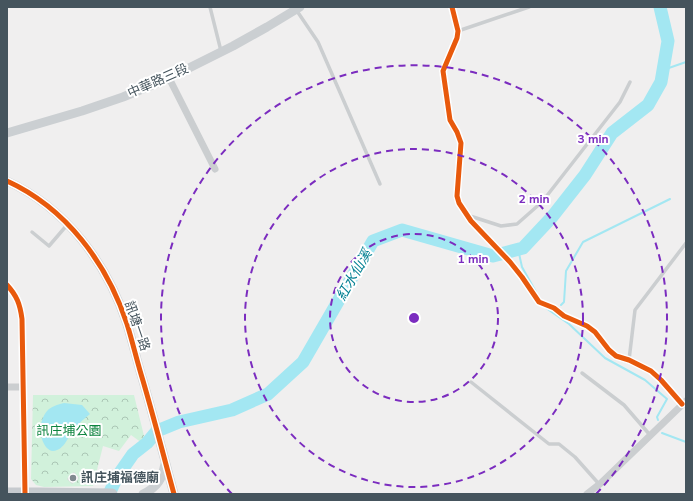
<svg xmlns="http://www.w3.org/2000/svg" width="693" height="501" font-family="'Nunito Sans','Noto Sans TC',sans-serif">
  <style>
    .forest { fill: url(#forest-crowns) }
    .water { fill: #a3e7f2 }
    .lines { fill: none; stroke-linecap: round; stroke-linejoin: round }
    .stream { stroke: #a3e7f2; stroke-width: 2 }
    .river { stroke: #a3e7f2; stroke-width: 13 }
    .building { fill: #d7d8d9 }
    .lane { stroke: #cbced0; stroke-width: 3.5 }
    .street { stroke: #cbced0; stroke-width: 7 }
    .secondary { stroke: #cbcfd2; stroke-width: 9 }
    .primary { stroke: #c6cace; stroke-width: 11 }
    .cycleway-casing { stroke: #fff; stroke-width: 8 }
    .cycleway { stroke: #e8590c; stroke-width: 5 }
    .ring { fill: none; stroke: #7b2cbf; stroke-width: 2; stroke-dasharray: 7 5 }
    .poi-dot { fill: #818a90; stroke: #fff; stroke-width: 1.5 }
    .labels { text-anchor: middle; dominant-baseline: central; stroke-width: 4; stroke-linejoin: round; paint-order: stroke }
    .street-label { font-size: 13px; fill: #45545d; stroke: #fff }
    .park-label { font-size: 13px; fill: #0f8540; stroke: #fff }
    .poi-label { font-size: 13px; font-weight: bold; fill: #45545d; stroke: #fff; text-anchor: start }
    .water-label { font-size: 14px; font-style: italic; fill: #048193; stroke: #fff }
    .centre { fill: #7b2cbf; stroke: #fff; stroke-width: 2 }
    .ring-label { font-size: 12px; text-anchor: middle; font-weight: bold; fill: #7b2cbf; stroke: #fff; stroke-width: 4; stroke-linejoin: round; paint-order: stroke }
  </style>
  <defs>
    <pattern id="forest-crowns" width="20" height="18" patternUnits="userSpaceOnUse"><rect width="20" height="18" fill="#d1f1db"/><path d="M2 6a3 3 0 1 1 6 0M12 15a3 3 0 1 1 6 0" fill="none" stroke="#abc6b5"/></pattern>
  </defs>
  <rect width="100%" height="100%" fill="#f0efef"/>
  <!-- forest -->
  <polygon class="forest" points="33,395 134,395 145,440 142,443 131,435 119,451 103,446 93,486 44,487 36,485 31,479"/>
  <!-- water -->
  <path class="water" d="M64 403 82 405 90 414C85 418 79 423 74 429 68 436 65 450 53 451 50 451 48 449 46 447 38 436 39 418 49 409 53 406 59 404 64 403Z"/>
  <g class="lines">
    <!-- stream -->
    <g class="stream">
      <polyline points="663,70 686,62"/>
      <polyline points="518,249 522,267 536,292"/>
      <polyline points="561,305 564,302 566,271 583,242 670,199"/>
      <polyline points="546,308 569,324 605,358 645,380 667,399 657,417 658,420"/>
      <polyline points="662,433 686,442"/>
    </g>
    <!-- river -->
    <polyline class="river" points="109,494 117,477 133,454 147,443 157,431 179,422 232,410 268,394 303,362 373,241 402,230 493,256 523,248 552,217 585,175 612,133 648,105 661,82 668,41 660,7"/>
  </g>
  <!-- building -->
  <polygon class="building" points="74,472 79,478 72,484 67,479"/>
  <g class="lines">
    <!-- lane -->
    <g class="lane">
      <polyline points="210,7 221,51"/>
      <polyline points="297,11 318,42 380,184"/>
      <polyline points="458,31 529,7"/>
      <polyline points="467,215 501,226 517,224 542,202 620,102 630,82"/>
      <polyline points="32,232 49,246 67,225"/>
      <polyline points="629,360 635,310 686,243"/>
      <polyline points="582,373 624,405 650,435"/>
      <polyline points="471,382 549,444 559,444 575,457 599,484"/>
    </g>
    <!-- street -->
    <g class="street">
      <polyline points="452,7 458,31 457,38 443,71 450,120 457,132 461,143 457,196 459,203 471,221 510,262 522,277 539,302 554,308 564,316 587,326 595,332 609,350 616,356 629,360 651,371 661,380 682,404"/>
      <polyline points="169,78 215,169"/>
      <path d="M7 285C17 296 20 304 22 319L25 493"/>
      <polyline points="7,387 23,387"/>
      <polyline points="587,494 601,483 686,401"/>
    </g>
    <!-- secondary -->
    <g class="secondary">
      <polyline points="7,133 82,111 123,97 169,78 233,46 267,27 300,7"/>
      <path d="M7 181C66 208 107 263 127 324 132 340 136 357 141 374 153 414 163 454 174 494"/>
      <path d="M143 494C158 487 162 479 165 464"/>
    </g>
    <!-- primary -->
    <polyline class="primary" points="7,493 39,493 112,494"/>
    <!-- cycleway casing -->
    <g class="cycleway-casing">
      <g id="cycleway">
        <polyline points="452,7 458,31 457,38 443,71 450,120 457,132 461,143 457,196 459,203 471,221 510,262 522,277 539,302 554,308 564,316 587,326 595,332 609,350 616,356 629,360 651,371 661,380 682,404"/>
        <path d="M7 181C66 208 107 263 127 324 132 340 136 357 141 374 153 414 163 454 174 494"/>
        <path d="M7 285C17 296 20 304 22 319L25 493"/>
      </g>
    </g>
    <!-- cycleway -->
    <use href="#cycleway" class="cycleway"/>
  </g>
  <!-- distance rings -->
  <g class="ring">
    <circle cx="414" cy="318" r="84"/>
    <circle cx="414" cy="318" r="169"/>
    <path d="M232 494A253 253 0 1 1 596 494"/>
  </g>
  <!-- markers -->
  <circle class="poi-dot" cx="73" cy="478" r="4"/>
  <g class="labels">
    <!-- street labels -->
    <g class="street-label">
      <text transform="translate(158 81) rotate(-24)">中華路三段</text>
      <text transform="translate(137 326) rotate(71)">訊塘一路</text>
    </g>
    <!-- park labels -->
    <g class="park-label">
      <text x="69" y="431">訊庄埔公園</text>
    </g>
    <!-- poi labels -->
    <g class="poi-label">
      <text x="81" y="478">訊庄埔福德廟</text>
    </g>
    <!-- water labels -->
    <g class="water-label">
      <text transform="translate(354 275) rotate(-60)">紅水仙溪</text>
    </g>
  </g>
  <circle cx="414" cy="318" r="6" class="centre"/>
  <g class="ring-label">
    <text x="593" y="143">3 min</text>
    <text x="534" y="203">2 min</text>
    <text x="473" y="263">1 min</text>
  </g>
  <!-- border -->
  <rect width="693" height="501" fill="none" stroke="#45545d" stroke-width="16"/>
</svg>
